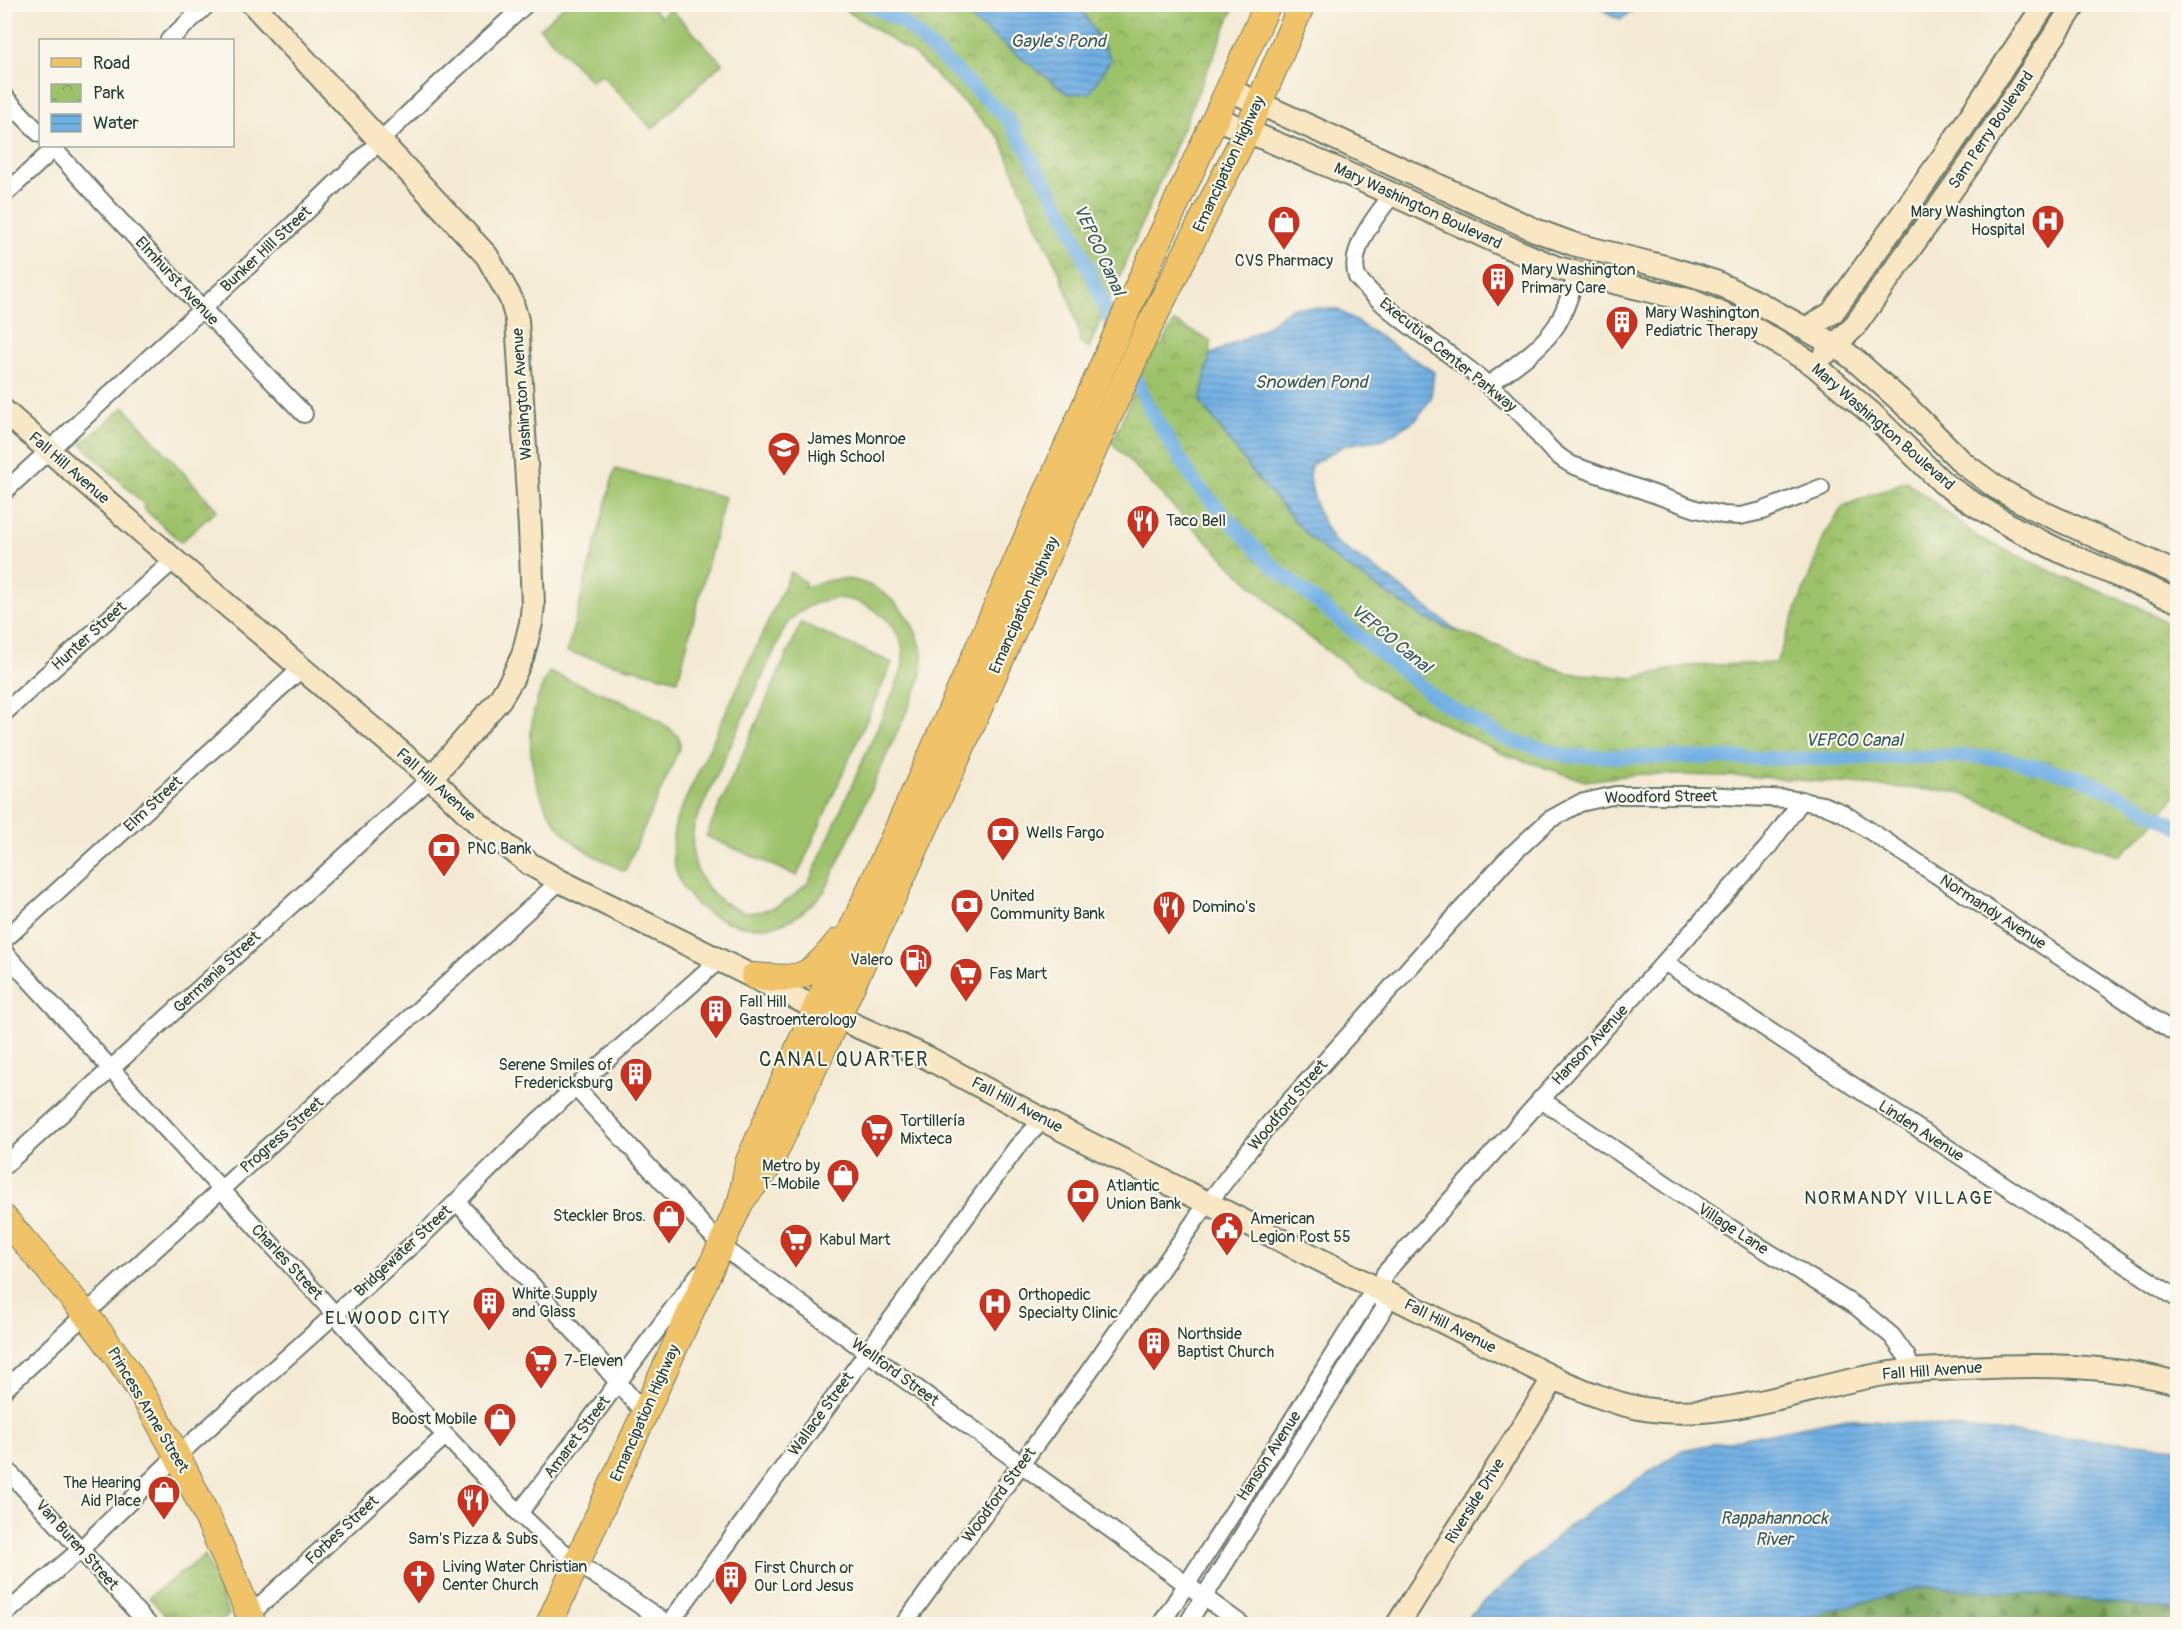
<svg xmlns="http://www.w3.org/2000/svg" width="2182" height="1629" font-family="Pangolin,sans-serif">
  <style>
    .grass { fill: url(#grass-tufts); stroke: #5e8050; stroke-width: 1.5 }
    .forest { fill: url(#forest-firs); stroke: #4e724a; stroke-width: 1.5 }
    .park { fill: url(#park-crowns); stroke: #5e8050; stroke-width: 1.5 }
    .pitch { fill: #9ec26b; stroke: #5e8050; stroke-width: 1.5; fill-rule: evenodd }
    .water { fill: url(#water-rules); stroke: #48768c; stroke-width: 1.5 }
    .lines { fill: none; stroke-linecap: round; stroke-linejoin: round }
    .canal { stroke: #72b0e4; stroke-width: 14 }
    .street-casing { stroke: #6a7a6c; stroke-width: 20 }
    .secondary-casing { stroke: #6a7a6c; stroke-width: 26 }
    .primary-casing { stroke: #6a7a6c; stroke-width: 28 }
    .street { stroke: #fff; stroke-width: 16 }
    .secondary { stroke: #f9e7c3; stroke-width: 22 }
    .primary { stroke: #f0c369; stroke-width: 26 }
    .labels { text-anchor: middle; dominant-baseline: central; stroke-width: 4.5; stroke-linejoin: round; paint-order: stroke }
    .street-label { font-size: 16px; fill: #1f3d34; stroke: #fbf7ec }
    .poi-label { font-size: 16px; fill: #1f3d34; stroke: #fbf7ec; text-anchor: start }
    .water-label { font-size: 18px; font-style: italic; fill: #345a60; stroke: #fbf7ec }
    .neighbourhood-label { font-size: 18px; letter-spacing: 1.5px; fill: #1f3d34; stroke: #fbf7ec }
    .quarter-label { font-size: 20px; letter-spacing: 1.5px; fill: #1f3d34; stroke: #fbf7ec }
  </style>
  <defs>
    <pattern id="grass-tufts" width="24" height="20" patternUnits="userSpaceOnUse" patternTransform="scale(1.5)"><rect width="24" height="20" fill="#9ec26b"/><path d="M3 7l-1-3M5 7V3M7 7l1-3M15 17l-1-3M17 17v-4M19 17l1-3" fill="none" stroke="#809f59"/></pattern>
    <pattern id="forest-firs" width="22" height="20" patternUnits="userSpaceOnUse" patternTransform="scale(1.5)"><rect width="22" height="20" fill="#7ea85f"/><path d="M5 1l3.5 6h-7zM16 11l3.5 6h-7z" fill="#678a4f"/></pattern>
    <pattern id="park-crowns" width="20" height="18" patternUnits="userSpaceOnUse" patternTransform="scale(1.5)"><rect width="20" height="18" fill="#9ec26b"/><path d="M2 6a3 3 0 1 1 6 0M12 15a3 3 0 1 1 6 0" fill="none" stroke="#809f59"/></pattern>
    <pattern id="water-rules" width="6" height="5" patternUnits="userSpaceOnUse" patternTransform="scale(1.5)"><rect width="6" height="5" fill="#72b0e4"/><path d="M0 2.5h6" fill="none" stroke="#5d90ba"/></pattern>
  </defs>
  <rect width="100%" height="100%" fill="#fbf7ec"/>
  <filter id="ink" filterUnits="userSpaceOnUse"><feTurbulence type="fractalNoise" baseFrequency=".0167" numOctaves="2"/><feDisplacementMap in="SourceGraphic" scale="12" xChannelSelector="R" yChannelSelector="G"/><feConvolveMatrix kernelMatrix="1 2 1 2 8 2 1 2 1" color-interpolation-filters="sRGB"/></filter>
  <filter id="wash" filterUnits="userSpaceOnUse"><feTurbulence type="fractalNoise" baseFrequency=".008" numOctaves="4" result="noise"/><feDisplacementMap in="SourceGraphic" scale="24" xChannelSelector="R" yChannelSelector="G"/><feGaussianBlur stdDeviation="1.35" result="paint"/><feColorMatrix in="noise" values="0 0 0 0 0 0 0 0 0 0 0 0 0 0 0 0 0 1.4 0 .05"/><feComposite in="paint" operator="in"/></filter>
  <g filter="url(#wash)">
    <rect width="100%" height="100%" fill="#f4ead4"/>
    <!-- grass -->
    <g class="grass">
      <polygon points="124,407 217,510 181,542 143,508 145,505 81,444"/>
      <polygon points="205,1555 229,1615 217,1624 173,1624 149,1597"/>
    </g>
    <!-- forest -->
    <polygon class="forest" points="1922,1587 2038,1594 2178,1611 2177,1624 1793,1624 1813,1615"/>
    <!-- park -->
    <g class="park">
      <polygon points="838,5 953,5 1024,60 1092,28 1079,5 1235,5 1089,348 1079,343 1079,333 1071,303 1058,269 1031,213 1000,138 915,55"/>
      <polygon points="1174,322 1211,341 1210,355 1200,401 1257,478 1424,618 1567,673 1634,678 1686,666 1776,663 1825,534 1843,506 1906,481 1980,538 2066,578 2139,607 2177,629 2177,794 2152,825 2119,856 1957,792 1761,777 1641,774 1585,781 1501,753 1388,696 1301,631 1227,562 1112,443 1152,349 1162,345"/>
    </g>
    <!-- pitch -->
    <g class="pitch">
      <polygon points="565,5 649,5 661,17 670,8 722,63 652,129 601,74 591,81 540,28"/>
      <polygon points="615,469 725,497 678,680 567,652"/>
      <path d="M791 572 805 582 804 588C816 584 828 579 840 579 882 578 921 620 923 661 923 668 920 677 919 684L825 891C814 902 804 913 790 920 771 929 750 929 731 923 683 909 663 865 677 818ZM837 598C869 600 905 624 903 660 903 667 901 673 899 679L809 882C793 897 777 911 753 912 744 913 731 907 723 902 696 883 689 857 694 825L786 625C800 609 815 601 837 598Z"/>
      <polygon points="801,623 892,663 797,876 706,836"/>
      <path d="M549 672C588 688 650 708 679 737L680 747 625 871C602 860 576 849 560 828 524 782 522 722 549 672Z"/>
    </g>
    <!-- water -->
    <g class="water">
      <polygon points="953,5 1079,5 1111,59 1090,93 1068,94"/>
      <polygon points="1597,5 1642,5 1621,19 1611,16"/>
      <polygon points="1293,307 1337,309 1434,372 1431,398 1417,419 1384,439 1345,445 1311,465 1309,477 1317,510 1333,540 1390,579 1460,633 1424,618 1339,562 1308,536 1257,478 1200,401 1210,355 1263,329"/>
      <polygon points="1847,1418 2177,1447 2177,1611 2038,1594 1922,1587 1813,1615 1793,1624 1465,1624 1470,1615 1571,1524 1682,1450"/>
    </g>
    <g class="lines">
      <!-- canal -->
      <g class="canal">
        <polyline points="869,4 904,23 1008,119 1068,220 1116,334"/>
        <polyline points="1130,366 1148,406 1195,483 1268,562 1438,700 1506,739 1568,756 1836,759 1962,756 2007,759 2082,778 2125,798 2178,827"/>
      </g>
    </g>
  </g>
  <g filter="url(#ink)">
    <g class="lines">
      <!-- street casing -->
      <g class="street-casing">
        <g id="street">
          <polyline points="169,40 208,4"/>
          <polyline points="4,96 40,134"/>
          <polyline points="51,146 171,276 304,414"/>
          <polyline points="4,195 57,146"/>
          <path d="M1392 195C1376 216 1348 249 1357 277 1393 321 1447 348 1489 386 1502 397 1515 407 1527 420 1544 441 1547 450 1572 465L1696 509 1723 515 1740 516 1762 511 1821 488"/>
          <path d="M1489 385C1512 367 1539 351 1556 326 1566 311 1571 291 1577 274"/>
          <polyline points="4,492 283,234 436,87 526,4"/>
          <polyline points="4,713 174,560"/>
          <polyline points="4,940 302,668"/>
          <polyline points="4,952 306,1282 393,1380 519,1513 542,1535 577,1563 668,1624"/>
          <polyline points="1666,963 2178,1299"/>
          <polyline points="576,1088 721,1245 732,1254 1241,1624"/>
          <polyline points="1540,1099 1738,1233 1857,1307 1892,1336 1907,1357 1911,1371"/>
          <polyline points="4,1166 431,778"/>
          <polyline points="457,1202 588,1347 645,1414"/>
          <polyline points="4,1390 150,1254 560,881"/>
          <path d="M4 1467C54 1519 100 1572 148 1624"/>
          <path d="M519 1513C581 1434 639 1353 699 1274"/>
          <polyline points="4,1615 80,1550 167,1465 422,1236 537,1122 720,959"/>
          <polyline points="244,1620 445,1436"/>
          <polyline points="669,1624 1017,1147 1043,1120"/>
          <polyline points="904,1624 1088,1373 1199,1215 1269,1124 1505,861 1549,820 1580,803 1616,795 1701,795 1790,799 1823,805 1843,813 2178,1035"/>
          <polyline points="1161,1624 1283,1435 1368,1299 1379,1290"/>
          <polyline points="1187,1624 1385,1307 1379,1290 1385,1273 1768,847 1802,800"/>
        </g>
      </g>
      <!-- secondary casing -->
      <g class="secondary-casing">
        <g id="secondary">
          <polyline points="253,4 487,256 511,299 517,320 530,528 533,605 531,623 523,655 512,679 500,699 431,778"/>
          <polyline points="1230,90 1535,230 1573,244 1669,268 1715,282 1762,305 1835,345 1855,360 1902,402 1964,464 1997,488 2033,508 2178,574"/>
          <polyline points="1216,118 1339,170 1508,247 1557,268 1692,301 1750,326 1813,364 1872,414 1943,483 1974,504 2014,528 2060,551 2178,601"/>
          <polyline points="1806,329 1832,313 1948,150 2045,4"/>
          <polyline points="1826,353 1854,327 1970,164 2075,4"/>
          <path d="M4 411 174 560 431 778 480 825 530 864 560 881 816 1008 926 1057 1043 1120 1554 1378C1582 1390 1609 1402 1639 1408 1722 1424 1805 1386 1885 1374 1911 1369 1939 1369 1966 1368 2037 1364 2108 1364 2178 1383"/>
          <polyline points="1398,1624 1554,1378"/>
        </g>
      </g>
      <!-- primary casing -->
      <g class="primary-casing">
        <g id="primary">
          <path d="M754 976C802 980 807 980 838 942"/>
          <polyline points="742,1197 748,1163 816,1008 930,758 1133,297 1268,4"/>
          <path d="M4 1218C53 1275 103 1330 142 1394 187 1467 221 1545 253 1624"/>
          <polyline points="549,1624 741,1201 766,1170 775,1152 952,769 1110,413 1147,331 1247,131 1302,4"/>
        </g>
      </g>
      <!-- street -->
      <use href="#street" class="street"/>
      <!-- secondary -->
      <use href="#secondary" class="secondary"/>
      <!-- primary -->
      <use href="#primary" class="primary"/>
    </g>
  </g>
  <!-- icons -->
  <defs>
    <g id="hospital-pin" transform="scale(1.725)"><path d="M0 17L-7.5 6A9.5 9.5 0 1 1 7.5 6Z" fill="#c8321e" stroke="#fbf7ec"/><path d="M-5-5h3v3.5h4V-5h3V5h-3V1.5h-4V5h-3Z" fill="#fff"/></g>
    <g id="shop-pin" transform="scale(1.725)"><path d="M0 17L-7.5 6A9.5 9.5 0 1 1 7.5 6Z" fill="#c8321e" stroke="#fbf7ec"/><path d="M-5-2.5h2.3a2.7 3.5 0 0 1 5.4 0H5L5.5 6h-11ZM-1.5-2.5h3a1.5 2.3 0 0 0-3 0Z" fill="#fff"/></g>
    <g id="building-pin" transform="scale(1.725)"><path d="M0 17L-7.5 6A9.5 9.5 0 1 1 7.5 6Z" fill="#c8321e" stroke="#fbf7ec"/><path d="M-4-6H4V6H1V3H-1V6H-4ZM-2.5-4.3h1.7v1.8h-1.7ZM.8-4.3h1.7v1.8H.8ZM-2.5-1h1.7V.8h-1.7ZM.8-1h1.7V.8H.8Z" fill="#fff"/></g>
    <g id="school-pin" transform="scale(1.725)"><path d="M0 17L-7.5 6A9.5 9.5 0 1 1 7.5 6Z" fill="#c8321e" stroke="#fbf7ec"/><path d="M0-5L7-2L0 1L-7-2ZM-4 1L0 2.5L4 1V4Q0 6-4 4Z" fill="#fff"/></g>
    <g id="restaurant-pin" transform="scale(1.725)"><path d="M0 17L-7.5 6A9.5 9.5 0 1 1 7.5 6Z" fill="#c8321e" stroke="#fbf7ec"/><path d="M-5-6h1v4h1v-4h1v4h1v-4h1v5L-1.5 .5V6h-2V.5L-5-1ZM5-6V6H3V1.5H1.5Q1.5-4 5-6Z" fill="#fff"/></g>
    <g id="bank-pin" transform="scale(1.725)"><path d="M0 17L-7.5 6A9.5 9.5 0 1 1 7.5 6Z" fill="#c8321e" stroke="#fbf7ec"/><path d="M-6-4H6V4H-6ZM0-2.3a2.3 2.3 0 1 0 0 4.6a2.3 2.3 0 1 0 0-4.6Z" fill="#fff"/></g>
    <g id="fuel-pin" transform="scale(1.725)"><path d="M0 17L-7.5 6A9.5 9.5 0 1 1 7.5 6Z" fill="#c8321e" stroke="#fbf7ec"/><path d="M-5.5-6h7V0h2V4h1.3V-2.5L3-4.5l.8-.8L6-3V5H2.5V1h-1V6h-7ZM-4.2-4.7v3.2H.2V-4.7Z" fill="#fff"/></g>
    <g id="supermarket-pin" transform="scale(1.725)"><path d="M0 17L-7.5 6A9.5 9.5 0 1 1 7.5 6Z" fill="#c8321e" stroke="#fbf7ec"/><path d="M-6-5.5h2.5l.6 2H6L4.5 2H-2.5L-4.4-4H-6ZM-1.5 3.2a1.3 1.3 0 1 0 .1 0ZM3 3.2a1.3 1.3 0 1 0 .1 0Z" fill="#fff"/></g>
    <g id="civic-pin" transform="scale(1.725)"><path d="M0 17L-7.5 6A9.5 9.5 0 1 1 7.5 6Z" fill="#c8321e" stroke="#fbf7ec"/><path d="M-.6-6.5H3V-4.5H.6V-3L4-1V1h2V6H-6V1h2V-1L-.6-3ZM-1.2 2.5V6h2.4V2.5Z" fill="#fff"/></g>
    <g id="church-pin" transform="scale(1.725)"><path d="M0 17L-7.5 6A9.5 9.5 0 1 1 7.5 6Z" fill="#c8321e" stroke="#fbf7ec"/><path d="M-1.2-6h2.4v3.5h3.3v2.4h-3.3V6h-2.4V-.1h-3.3v-2.4h3.3Z" fill="#fff"/></g>
  </defs>
  <g fill-rule="evenodd">
    <use href="#hospital-pin" x="2048" y="221"/>
    <use href="#shop-pin" x="1284" y="222"/>
    <use href="#building-pin" x="1498" y="279"/>
    <use href="#building-pin" x="1622" y="322"/>
    <use href="#school-pin" x="784" y="448"/>
    <use href="#restaurant-pin" x="1143" y="521"/>
    <use href="#bank-pin" x="1003" y="833"/>
    <use href="#bank-pin" x="444" y="849"/>
    <use href="#bank-pin" x="967" y="905"/>
    <use href="#restaurant-pin" x="1169" y="907"/>
    <use href="#fuel-pin" x="916" y="960"/>
    <use href="#supermarket-pin" x="966" y="974"/>
    <use href="#building-pin" x="716" y="1011"/>
    <use href="#building-pin" x="636" y="1074"/>
    <use href="#supermarket-pin" x="877" y="1130"/>
    <use href="#shop-pin" x="843" y="1175"/>
    <use href="#bank-pin" x="1083" y="1195"/>
    <use href="#shop-pin" x="669" y="1216"/>
    <use href="#civic-pin" x="1227" y="1228"/>
    <use href="#supermarket-pin" x="796" y="1240"/>
    <use href="#building-pin" x="489" y="1303"/>
    <use href="#hospital-pin" x="995" y="1304"/>
    <use href="#building-pin" x="1154" y="1343"/>
    <use href="#supermarket-pin" x="541" y="1361"/>
    <use href="#shop-pin" x="500" y="1419"/>
    <use href="#shop-pin" x="164" y="1492"/>
    <use href="#restaurant-pin" x="473" y="1500"/>
    <use href="#church-pin" x="419" y="1576"/>
    <use href="#building-pin" x="731" y="1577"/>
  </g>
  <g class="labels">
    <!-- street labels -->
    <g class="street-label">
      <text transform="translate(1991 130) rotate(-56)">Sam Perry Boulevard</text>
      <text transform="translate(1229 164) rotate(-65)">Emancipation Highway</text>
      <text transform="translate(1418 206) rotate(25)">Mary Washington Boulevard</text>
      <text transform="translate(266 249) rotate(-43)">Bunker Hill Street</text>
      <text transform="translate(177 281) rotate(47)">Elmhurst Avenue</text>
      <text transform="translate(1448 355) rotate(39)">Executive Center Parkway</text>
      <text transform="translate(522 394) rotate(-94)">Washington Avenue</text>
      <text transform="translate(1883 427) rotate(41)">Mary Washington Boulevard</text>
      <text transform="translate(69 468) rotate(41)">Fall Hill Avenue</text>
      <text transform="translate(1024 605) rotate(-66)">Emancipation Highway</text>
      <text transform="translate(89 636) rotate(-42)">Hunter Street</text>
      <text transform="translate(436 785) rotate(42)">Fall Hill Avenue</text>
      <text transform="translate(1661 797) rotate(-1)">Woodford Street</text>
      <text transform="translate(153 804) rotate(-43)">Elm Street</text>
      <text transform="translate(1993 912) rotate(33)">Normandy Avenue</text>
      <text transform="translate(217 972) rotate(-43)">Germania Street</text>
      <text transform="translate(1590 1045) rotate(-47)">Hanson Avenue</text>
      <text transform="translate(1017 1105) rotate(28)">Fall Hill Avenue</text>
      <text transform="translate(1288 1105) rotate(-50)">Woodford Street</text>
      <text transform="translate(1921 1131) rotate(33)">Linden Avenue</text>
      <text transform="translate(282 1135) rotate(-42)">Progress Street</text>
      <text transform="translate(1733 1229) rotate(33)">Village Lane</text>
      <text transform="translate(403 1251) rotate(-43)">Bridgewater Street</text>
      <text transform="translate(287 1262) rotate(47)">Charles Street</text>
      <text transform="translate(1450 1326) rotate(27)">Fall Hill Avenue</text>
      <text transform="translate(1932 1371) rotate(-4)">Fall Hill Avenue</text>
      <text transform="translate(895 1372) rotate(36)">Wellford Street</text>
      <text transform="translate(148 1410) rotate(59)">Princess Anne Street</text>
      <text transform="translate(645 1413) rotate(-66)">Emancipation Highway</text>
      <text transform="translate(821 1414) rotate(-54)">Wallace Street</text>
      <text transform="translate(577 1437) rotate(-53)">Amaret Street</text>
      <text transform="translate(1269 1456) rotate(-57)">Hanson Avenue</text>
      <text transform="translate(999 1495) rotate(-54)">Woodford Street</text>
      <text transform="translate(1475 1501) rotate(-58)">Riverside Drive</text>
      <text transform="translate(342 1530) rotate(-43)">Forbes Street</text>
      <text transform="translate(77 1545) rotate(48)">Van Buren Street</text>
    </g>
    <!-- poi labels -->
    <g class="poi-label">
      <text x="2025" y="212" text-anchor="end">Mary Washington<tspan x="2025" dy="18">Hospital</tspan></text>
      <text x="1284" y="261" text-anchor="middle">CVS Pharmacy</text>
      <text x="1521" y="270">Mary Washington<tspan x="1521" dy="18">Primary Care</tspan></text>
      <text x="1645" y="313">Mary Washington<tspan x="1645" dy="18">Pediatric Therapy</tspan></text>
      <text x="807" y="439">James Monroe<tspan x="807" dy="18">High School</tspan></text>
      <text x="1166" y="521">Taco Bell</text>
      <text x="1026" y="833">Wells Fargo</text>
      <text x="467" y="849">PNC Bank</text>
      <text x="990" y="896">United<tspan x="990" dy="18">Community Bank</tspan></text>
      <text x="1192" y="907">Domino's</text>
      <text x="893" y="960" text-anchor="end">Valero</text>
      <text x="989" y="974">Fas Mart</text>
      <text x="739" y="1002">Fall Hill<tspan x="739" dy="18">Gastroenterology</tspan></text>
      <text x="613" y="1065" text-anchor="end">Serene Smiles of<tspan x="613" dy="18">Fredericksburg</tspan></text>
      <text x="900" y="1121">Tortillería<tspan x="900" dy="18">Mixteca</tspan></text>
      <text x="820" y="1166" text-anchor="end">Metro by<tspan x="820" dy="18">T-Mobile</tspan></text>
      <text x="1106" y="1186">Atlantic<tspan x="1106" dy="18">Union Bank</tspan></text>
      <text x="646" y="1216" text-anchor="end">Steckler Bros.</text>
      <text x="1250" y="1219">American<tspan x="1250" dy="18">Legion Post 55</tspan></text>
      <text x="819" y="1240">Kabul Mart</text>
      <text x="512" y="1294">White Supply<tspan x="512" dy="18">and Glass</tspan></text>
      <text x="1018" y="1295">Orthopedic<tspan x="1018" dy="18">Specialty Clinic</tspan></text>
      <text x="1177" y="1334">Northside<tspan x="1177" dy="18">Baptist Church</tspan></text>
      <text x="564" y="1361">7-Eleven</text>
      <text x="477" y="1419" text-anchor="end">Boost Mobile</text>
      <text x="141" y="1483" text-anchor="end">The Hearing<tspan x="141" dy="18">Aid Place</tspan></text>
      <text x="473" y="1539" text-anchor="middle">Sam's Pizza &amp; Subs</text>
      <text x="442" y="1567">Living Water Christian<tspan x="442" dy="18">Center Church</tspan></text>
      <text x="754" y="1568">First Church or<tspan x="754" dy="18">Our Lord Jesus</tspan></text>
    </g>
    <!-- water labels -->
    <g class="water-label">
      <text x="1058" y="41">Gayle's Pond</text>
      <text transform="translate(1099 250) rotate(65)">VEPCO Canal</text>
      <text x="1311" y="382">Snowden Pond</text>
      <text transform="translate(1391 639) rotate(39)">VEPCO Canal</text>
      <text x="1854" y="740">VEPCO Canal</text>
      <text x="1774" y="1518">Rappahannock<tspan x="1774" dy="21">River</tspan></text>
    </g>
    <!-- neighbourhood labels -->
    <g class="neighbourhood-label">
      <text x="1899" y="1198">NORMANDY VILLAGE</text>
      <text x="388" y="1318">ELWOOD CITY</text>
    </g>
    <!-- quarter labels -->
    <g class="quarter-label">
      <text x="844" y="1059">CANAL QUARTER</text>
    </g>
  </g>
  <!-- margin -->
  <rect width="2182" height="1629" fill="none" stroke="#fbf7ec" stroke-width="24"/>
  <!-- legend -->
  <rect x="39" y="39" width="195" height="108" fill="#fbf7ec" stroke="#a3ada2" stroke-width="1.5"/>
  <rect x="51" y="58" width="30" height="9" fill="#f0c369" stroke="#a3ada2" stroke-width="1.5"/>
  <text x="93" y="69" font-size="18" fill="#1f3d34">Road</text>
  <rect x="51" y="84" width="30" height="18" fill="url(#park-crowns)" stroke="#a3ada2" stroke-width="1.5"/>
  <text x="93" y="99" font-size="18" fill="#1f3d34">Park</text>
  <rect x="51" y="114" width="30" height="18" fill="url(#water-rules)" stroke="#a3ada2" stroke-width="1.5"/>
  <text x="93" y="129" font-size="18" fill="#1f3d34">Water</text>
</svg>
